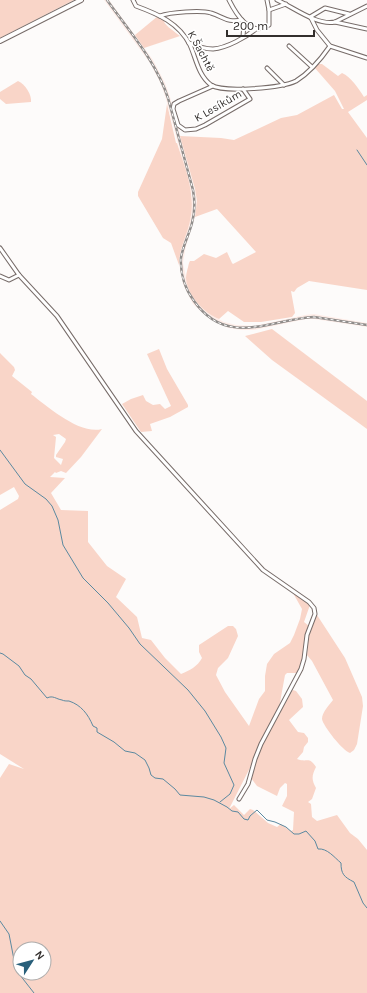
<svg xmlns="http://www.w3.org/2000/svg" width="367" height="993" font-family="Karla,sans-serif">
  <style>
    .built { fill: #feede8 }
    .green { fill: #f9d5c8; fill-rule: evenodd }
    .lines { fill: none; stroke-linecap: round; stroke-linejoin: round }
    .stream { stroke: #5b89a0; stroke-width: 1 }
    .street-casing { stroke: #776c69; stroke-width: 5 }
    .secondary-casing { stroke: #776c69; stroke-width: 6 }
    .street { stroke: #fff; stroke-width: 3 }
    .secondary { stroke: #fff; stroke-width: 4 }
    .rail-casing { stroke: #908d8b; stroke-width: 2.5 }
    .rail { stroke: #fff; stroke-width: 1; stroke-dasharray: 3; stroke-linecap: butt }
    .labels { text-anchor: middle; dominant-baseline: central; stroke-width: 3.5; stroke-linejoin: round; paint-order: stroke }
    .street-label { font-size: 11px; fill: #332f2d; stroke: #fff }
  </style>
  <rect width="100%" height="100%" fill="#fdfbfa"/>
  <!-- built -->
  <polygon class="built" points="104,0 109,0 153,60 165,83 170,97 196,195 197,205 195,217 186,246 183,263 187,282 197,301 213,316 224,322 236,325 254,326 305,315 314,314 367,323 367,327 314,319 306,319 254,330 242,330 229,328 217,323 206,316 193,304 183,284 179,263 182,245 191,216 192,195 166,99 161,84 150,63"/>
  <!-- green -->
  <g class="green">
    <polygon points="0,0 74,0 0,38"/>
    <path d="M158 16 166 21 164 22C166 26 175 32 180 36L144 48 135 35Z"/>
    <path d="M318 64H322L338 76 342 73C351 77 359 89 364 97L367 95V100L348 112 367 138V290L309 281 297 288 294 292 291 291 295 313 292 317 261 322H244L228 311 219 319C204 313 187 295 186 278 186 273 188 268 189 263L190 261H194L204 254 216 258 227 252 232 263 233 264 256 252 217 209 195 217 197 201 195 189 180 136 221 138 234 140 281 118 297 115 334 95 342 109H344L335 91 314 67Z"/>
    <path d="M18 81C25 84 32 95 31 102L6 104 0 99V92Z"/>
    <path d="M167 104 176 143H177C184 165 195 191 191 215 189 232 179 247 179 265L171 243 163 238 138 196V192L162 139Z"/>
    <polygon points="272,329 367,401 367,429 272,360 245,336"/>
    <polygon points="159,349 167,369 188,405 188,407 170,417 150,424 152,431 141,432 122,404 131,399 143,395 146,401 153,405 160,404 165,409 171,406 147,354"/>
    <path d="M0 353 14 367 15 370 12 376 32 392 31 394C48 407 80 435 102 429L81 457 66 473 61 471 56 473 55 472 50 477 65 478 51 493 61 510 88 511V542L107 566 126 579 116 597 137 617 142 638 151 640 165 658 181 674C189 671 198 666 202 658L199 652V645L228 626H233L236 629 238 636 228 658 218 668 216 675 225 692 249 726 259 699 265 691V676L267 664 274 654 290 643 294 635 300 619 302 609 293 593 298 594 310 605 304 622 309 626 304 654 299 673H287L285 675 279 708 265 739 292 691 293 690 296 691 302 699 303 707 289 720 298 732 304 733 308 738V742L304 747 303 752 297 759C307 763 309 756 316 767 312 775 311 779 316 788L312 799 308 802 311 804 312 817 317 821 337 815 350 833 358 839 367 850V993H0V778L9 764 24 769 0 754V510L18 499 19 496 14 487 0 495ZM59 434 66 439 65 442 56 455V457L63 459 61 465 54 458 56 437 53 435ZM257 754 251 778 257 786 277 796 280 788 285 783 287 784V796L282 806 294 812 293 830 291 831 281 824 277 827 268 823 253 810 250 809 244 815 234 805 229 809ZM20 949H44V973H20Z"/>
    <path d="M317 615 345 658 362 697 363 706 357 744 354 750 350 753C343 751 323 726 322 719 322 712 330 704 333 700L312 661 307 655 309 632 310 631 311 626Z"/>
  </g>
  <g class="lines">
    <!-- stream -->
    <g class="stream">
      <polyline points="357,150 367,165"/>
      <polyline points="0,450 25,484 46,499 52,506 58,520 63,545 83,578 108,603 129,628 140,644 188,690 205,711 221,737 226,748 224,763 234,785 230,794 220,802"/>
      <path d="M0 653 3 654 19 666 25 675 31 679 47 698C53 695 56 699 62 700 64 701 66 701 69 701 81 705 88 714 93 726L97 728V732L114 742 125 751 135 753 145 760 149 768 151 775 155 778 163 779 175 789 180 795 204 797 214 800 227 807 232 811 238 812 244 819 248 820 250 816 257 810 267 820 275 822 286 827 294 834H299L306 831 315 841 318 849C327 848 334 857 341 863 341 874 344 877 354 882L363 903 367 908"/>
      <polyline points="0,921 9,934 16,970 34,993"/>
    </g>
    <!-- street casing -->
    <g class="street-casing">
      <g id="street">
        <path d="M133 0 136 6C158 14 179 23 190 45 196 58 198 75 211 85 224 93 282 88 296 81 309 73 321 59 330 46"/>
        <path d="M229 0C236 14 250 38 269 25V10L267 0"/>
        <path d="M277 0C293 7 317 26 335 22L367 6"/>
        <polyline points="269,10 286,4"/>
        <path d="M160 16C170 12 202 10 211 13 224 17 227 23 242 20"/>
        <polyline points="310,17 325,8 349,14"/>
        <polyline points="311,18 317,30 330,46 367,58"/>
        <polyline points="335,22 367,29"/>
        <polyline points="243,37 244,23"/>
        <path d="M189 43C196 46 205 49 213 49 227 48 246 37 256 29"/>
        <polyline points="289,46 312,67"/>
        <polyline points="267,68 284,85"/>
        <polyline points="213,86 179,101 174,104 173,109 178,125 185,130 196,129 205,125 250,99 243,89"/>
        <polyline points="0,248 19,275 57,316 136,431 263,570 309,602 314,608 315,614 307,635 304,659 301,669 261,744 255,759 248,784 239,799"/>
        <polyline points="0,276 9,280 19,275"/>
      </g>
    </g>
    <!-- secondary casing -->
    <g class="secondary-casing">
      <polyline id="secondary" points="0,41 81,0"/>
    </g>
    <!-- street -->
    <use href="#street" class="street"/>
    <!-- secondary -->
    <use href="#secondary" class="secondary"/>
    <!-- rail casing -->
    <g class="rail-casing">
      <path id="rail" d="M107 0C129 31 156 61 168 98L193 190C195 201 195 212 192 223 189 235 183 245 181 258 180 273 185 289 194 301 227 348 271 319 314 317L367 325"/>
    </g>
    <!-- rail -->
    <use href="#rail" class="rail"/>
  </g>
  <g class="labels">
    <!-- street labels -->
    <g class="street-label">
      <text transform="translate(201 51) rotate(62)">K Šachtě</text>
      <text transform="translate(218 106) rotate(-30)">K Lesíkům</text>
    </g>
  </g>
  <!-- north arrow -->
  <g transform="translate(32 961) rotate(54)"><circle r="19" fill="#ffffff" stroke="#adacab"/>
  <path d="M0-3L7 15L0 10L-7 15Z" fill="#285f7a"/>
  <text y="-6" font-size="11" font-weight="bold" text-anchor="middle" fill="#332f2d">N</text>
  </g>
  <!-- scale -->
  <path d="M227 30v6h87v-6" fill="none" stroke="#332f2d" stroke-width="2"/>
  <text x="233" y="30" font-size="12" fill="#332f2d" stroke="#ffffff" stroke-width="3" paint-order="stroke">200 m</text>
</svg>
